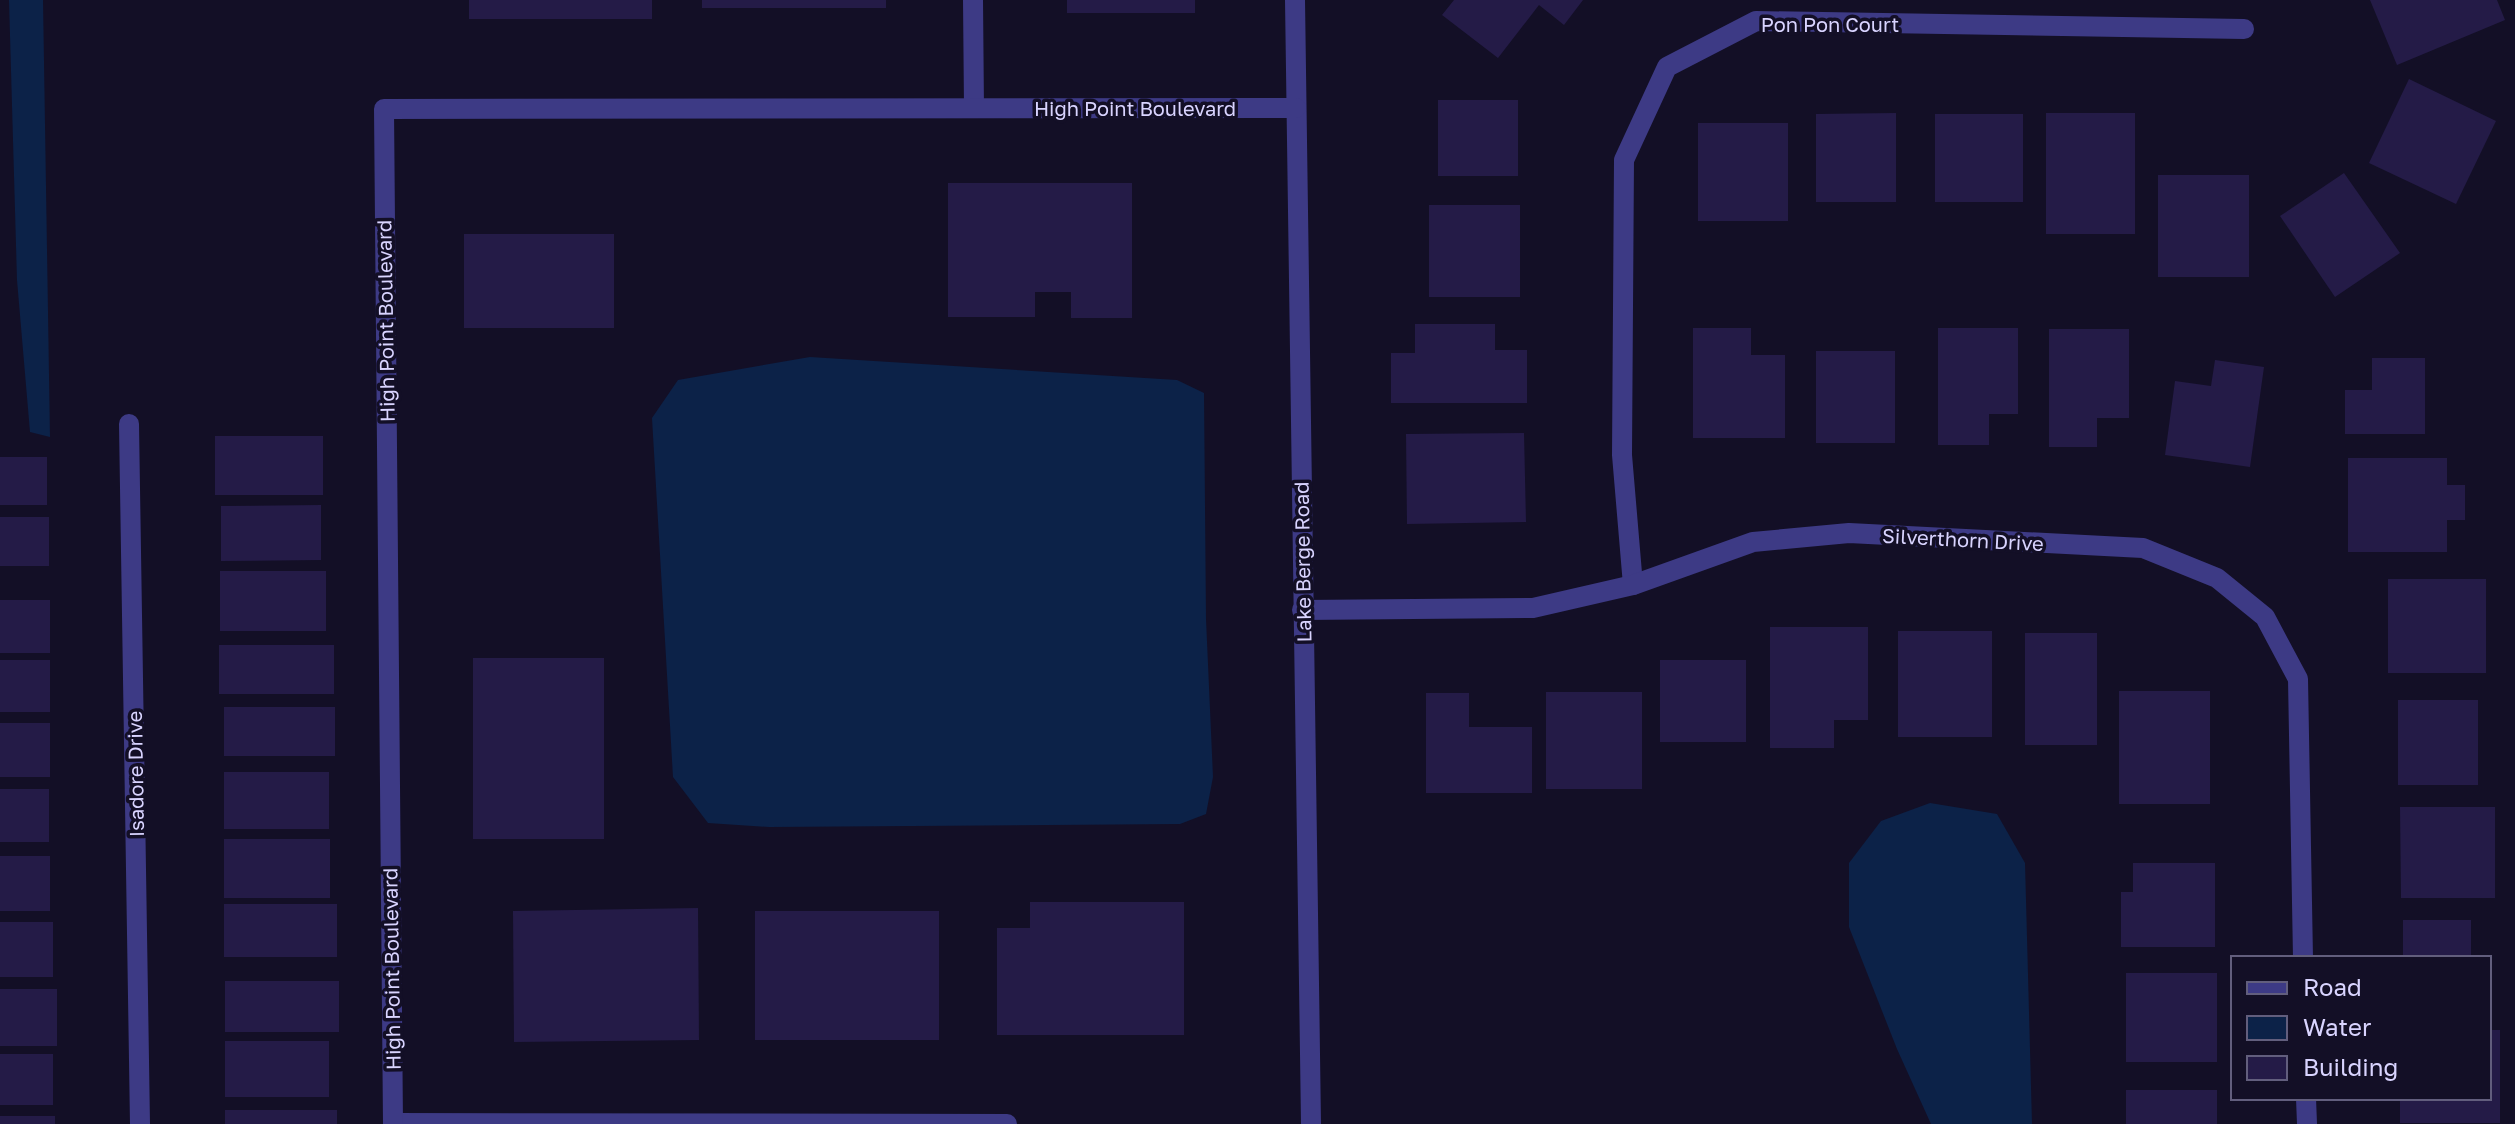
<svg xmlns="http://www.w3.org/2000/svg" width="2515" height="1124" font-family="'Golos Text',sans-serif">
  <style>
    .water { fill: #0c2248 }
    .building { fill: #241b47 }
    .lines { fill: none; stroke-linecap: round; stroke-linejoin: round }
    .minor { stroke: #3d3a85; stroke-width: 20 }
    .labels { text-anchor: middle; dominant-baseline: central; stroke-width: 7; stroke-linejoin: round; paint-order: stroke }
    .street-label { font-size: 20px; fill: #d9d4ff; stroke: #130f26 }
  </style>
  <rect width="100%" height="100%" fill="#130f26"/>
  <!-- water -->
  <g class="water">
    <polygon points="9,0 43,0 50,437 30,432 17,280"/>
    <polygon points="810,357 1177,380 1204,393 1206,619 1213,777 1206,814 1180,824 769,827 708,823 673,777 652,418 678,380"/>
    <polygon points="1930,803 1997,814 2025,863 2032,1124 1931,1124 1897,1049 1849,927 1849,863 1881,821"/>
  </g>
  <!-- building -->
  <g class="building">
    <rect x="469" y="0" width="183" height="19"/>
    <rect x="702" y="0" width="184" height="8"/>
    <rect x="1067" y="0" width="128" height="13"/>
    <polygon points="1454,0 1583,0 1564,25 1539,5 1498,58 1442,15"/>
    <polygon points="2370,0 2497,0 2505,20 2397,65"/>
    <polygon points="2409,79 2496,121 2456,204 2369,163"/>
    <rect x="1438" y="100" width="80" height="76"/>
    <polygon points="1896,113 1896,202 1816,202 1816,114"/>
    <rect x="2046" y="113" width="89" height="121"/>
    <rect x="1935" y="114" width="88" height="88"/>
    <rect x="1698" y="123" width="90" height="98"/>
    <polygon points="2344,173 2400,253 2335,297 2280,216"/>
    <rect x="2158" y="175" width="91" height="102"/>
    <polygon points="948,183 1132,183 1132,318 1071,318 1071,292 1035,292 1035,317 948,317"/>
    <rect x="1429" y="205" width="91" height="92"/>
    <rect x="464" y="234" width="150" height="94"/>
    <polygon points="1415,324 1495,324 1495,350 1527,350 1527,403 1391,403 1391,353 1415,353"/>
    <polygon points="1693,328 1751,328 1751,355 1785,355 1785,438 1693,438"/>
    <polygon points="1938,328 2018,328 2018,414 1989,414 1989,445 1938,445"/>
    <polygon points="2049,329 2129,329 2129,418 2097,418 2097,447 2049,447"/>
    <rect x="1816" y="351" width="79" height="92"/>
    <polygon points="2372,358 2425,358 2425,434 2345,434 2345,390 2372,390"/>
    <polygon points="2215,360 2264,367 2250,467 2165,455 2175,381 2211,386"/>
    <polygon points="1524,433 1526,522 1407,524 1406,434"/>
    <rect x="215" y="436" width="108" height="59"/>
    <rect x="0" y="457" width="47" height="48"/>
    <polygon points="2348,458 2447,458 2447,485 2465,485 2465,520 2447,520 2447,552 2348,552"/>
    <polygon points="321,505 321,560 221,561 221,506"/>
    <rect x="0" y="517" width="49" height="49"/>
    <rect x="220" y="571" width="106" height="60"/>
    <rect x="2388" y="579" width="98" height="94"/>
    <rect x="0" y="600" width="50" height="53"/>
    <polygon points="1770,627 1868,627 1868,720 1834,720 1834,748 1770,748"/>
    <rect x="1898" y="631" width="94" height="106"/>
    <rect x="2025" y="633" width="72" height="112"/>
    <rect x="219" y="645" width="115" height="49"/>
    <rect x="473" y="658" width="131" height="181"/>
    <rect x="0" y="660" width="50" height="52"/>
    <rect x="1660" y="660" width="86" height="82"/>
    <rect x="2119" y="691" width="91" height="113"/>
    <rect x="1546" y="692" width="96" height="97"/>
    <polygon points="1426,693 1469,693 1469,727 1532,727 1532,793 1426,793"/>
    <rect x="2398" y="700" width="80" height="85"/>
    <rect x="224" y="707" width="111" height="49"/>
    <rect x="0" y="723" width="50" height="54"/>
    <rect x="224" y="772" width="105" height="57"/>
    <rect x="0" y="789" width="49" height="53"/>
    <polygon points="2400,807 2495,807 2495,898 2401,898"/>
    <rect x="224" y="839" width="106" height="59"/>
    <rect x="0" y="856" width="50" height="55"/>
    <polygon points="2133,863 2215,863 2215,947 2121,947 2121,892 2133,892"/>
    <polygon points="1030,902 1184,902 1184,1035 997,1035 997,928 1030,928"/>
    <rect x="224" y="904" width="113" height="53"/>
    <polygon points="698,908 699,1040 514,1042 513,911"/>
    <rect x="755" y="911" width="184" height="129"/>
    <rect x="2403" y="920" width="68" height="38"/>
    <rect x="0" y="922" width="53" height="55"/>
    <rect x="2126" y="973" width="91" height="89"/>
    <rect x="225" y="981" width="114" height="51"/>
    <rect x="0" y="989" width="57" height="57"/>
    <polygon points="2489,1030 2500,1030 2500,1123 2400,1123 2400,1098 2489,1098"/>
    <rect x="225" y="1041" width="104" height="56"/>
    <rect x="0" y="1054" width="53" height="51"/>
    <rect x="2126" y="1090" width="91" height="34"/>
    <rect x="225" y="1110" width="112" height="14"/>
    <rect x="0" y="1116" width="55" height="8"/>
  </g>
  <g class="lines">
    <!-- minor -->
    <g class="minor">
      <polyline points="973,0 974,108"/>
      <polyline points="1295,0 1311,1124"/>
      <polyline points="129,424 140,1124"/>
      <polyline points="1633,585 1622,455 1624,160 1667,67 1756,21 2244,29"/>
      <polyline points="1302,610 1533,608 1633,585 1753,542 1849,533 2143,548 2217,578 2265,617 2298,679 2303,958"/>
      <polyline points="2306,1098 2307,1124"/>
      <polyline points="393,1123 1007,1124"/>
      <polyline points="393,1124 384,109 1296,108"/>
    </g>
  </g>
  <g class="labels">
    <!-- street labels -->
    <g class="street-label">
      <text x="1830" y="24">Pon Pon Court</text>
      <text x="1135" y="108">High Point Boulevard</text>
      <text transform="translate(385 321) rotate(-91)">High Point Boulevard</text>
      <text transform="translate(1963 539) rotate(3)">Silverthorn Drive</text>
      <text transform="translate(1302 562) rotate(-91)">Lake Berge Road</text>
      <text transform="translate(135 774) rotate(-91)">Isadore Drive</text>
      <text transform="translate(391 969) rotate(-91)">High Point Boulevard</text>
    </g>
  </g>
  <!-- legend -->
  <rect x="2231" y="956" width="260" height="144" fill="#130f26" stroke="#625e7d" stroke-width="2"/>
  <rect x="2247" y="982" width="40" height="12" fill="#3d3a85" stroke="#625e7d" stroke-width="2"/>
  <text x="2303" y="996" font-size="24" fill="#d9d4ff">Road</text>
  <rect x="2247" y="1016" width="40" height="24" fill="#0c2248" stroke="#625e7d" stroke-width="2"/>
  <text x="2303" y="1036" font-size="24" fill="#d9d4ff">Water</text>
  <rect x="2247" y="1056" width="40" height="24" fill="#241b47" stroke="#625e7d" stroke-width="2"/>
  <text x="2303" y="1076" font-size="24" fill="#d9d4ff">Building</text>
</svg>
